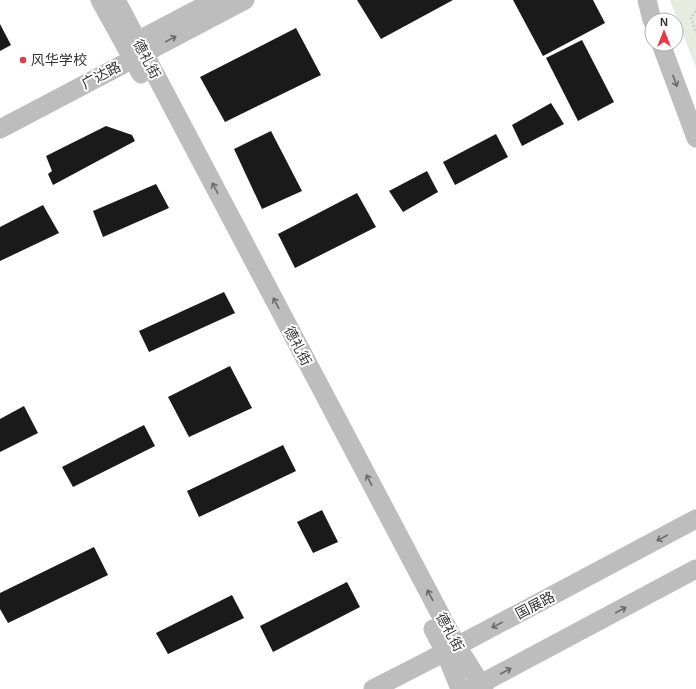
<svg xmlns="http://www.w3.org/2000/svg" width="696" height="689" font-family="Helvetica,'Noto Sans SC',sans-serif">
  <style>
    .green { fill: #e6ecdf }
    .building { fill: #1a1a1a }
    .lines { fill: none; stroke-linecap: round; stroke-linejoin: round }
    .path { stroke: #cdcdcd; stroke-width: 2.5; stroke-dasharray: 2 2; stroke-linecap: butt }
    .secondary { stroke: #bdbdbd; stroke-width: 19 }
    .oneway { stroke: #6a6a6a }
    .poi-dot { fill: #e63946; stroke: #fff; stroke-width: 1.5 }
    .labels { text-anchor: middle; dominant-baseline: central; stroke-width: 4; stroke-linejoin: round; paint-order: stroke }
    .street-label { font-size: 14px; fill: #333; stroke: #fff }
    .poi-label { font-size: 14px; fill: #333; stroke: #fff; text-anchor: start }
  </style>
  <rect width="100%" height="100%" fill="#fff"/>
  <!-- green -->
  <polygon class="green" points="670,0 696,0 696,68"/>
  <!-- building -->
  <g class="building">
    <polygon points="357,0 453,0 381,39"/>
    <polygon points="513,0 593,0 605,23 543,56"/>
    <polygon points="0,24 11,45 0,51"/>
    <polygon points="296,28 321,75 225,122 200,77"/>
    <polygon points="582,40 614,102 578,121 546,58"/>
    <polygon points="551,103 564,124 522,146 512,125"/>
    <polygon points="106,126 132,135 135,141 53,185 48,174 52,171 46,156"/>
    <polygon points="271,131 302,191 262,209 234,149"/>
    <polygon points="496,134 508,157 455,185 443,162"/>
    <polygon points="427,171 438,192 403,212 389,191"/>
    <polygon points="156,184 169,208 103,237 93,211"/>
    <polygon points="357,193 376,227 295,268 278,234"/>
    <polygon points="43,205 59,233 0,261 0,227"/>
    <polygon points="224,292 235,313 149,352 139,331"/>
    <polygon points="230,366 252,408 189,437 168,397"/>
    <polygon points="24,406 38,433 0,452 0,419"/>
    <polygon points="144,425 155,446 73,487 62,467"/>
    <polygon points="283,445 296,471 199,517 187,491"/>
    <polygon points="322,510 338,542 313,553 297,522"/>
    <polygon points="94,547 108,575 8,623 0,609 0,593"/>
    <polygon points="347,582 360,607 273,652 260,626"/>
    <polygon points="232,595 244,618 168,654 156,633"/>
  </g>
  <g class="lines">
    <!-- path -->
    <polyline class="path" points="696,11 691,18 696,33"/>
    <!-- secondary -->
    <g class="secondary">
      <polyline points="100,0 141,74"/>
      <polyline points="116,0 457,646 484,689"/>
      <polyline points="647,0 652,20"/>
      <polyline points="661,44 696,138"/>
      <polyline points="126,47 215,0"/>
      <polyline points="0,129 245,0"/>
      <polyline points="433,629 445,652 460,689"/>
      <polyline points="373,689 457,646 696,519"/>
      <polyline points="471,689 696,569"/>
    </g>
  </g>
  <!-- one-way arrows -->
  <defs><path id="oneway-shaft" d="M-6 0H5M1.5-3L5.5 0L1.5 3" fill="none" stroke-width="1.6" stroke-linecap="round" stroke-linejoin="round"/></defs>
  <g class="oneway">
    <use href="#oneway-shaft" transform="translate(171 39) rotate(-28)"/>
    <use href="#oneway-shaft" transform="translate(675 81) rotate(70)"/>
    <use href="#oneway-shaft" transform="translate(215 188) rotate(-118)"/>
    <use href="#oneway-shaft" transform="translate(276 303) rotate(-118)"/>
    <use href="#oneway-shaft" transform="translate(369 480) rotate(-118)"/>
    <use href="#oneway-shaft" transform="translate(662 538) rotate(152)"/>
    <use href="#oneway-shaft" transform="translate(430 595) rotate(-118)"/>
    <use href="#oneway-shaft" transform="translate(621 610) rotate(-28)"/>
    <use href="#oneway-shaft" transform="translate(497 625) rotate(152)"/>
    <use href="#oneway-shaft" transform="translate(506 671) rotate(-28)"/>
  </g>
  <!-- markers -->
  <circle class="poi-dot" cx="23" cy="60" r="4"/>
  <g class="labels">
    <!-- street labels -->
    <g class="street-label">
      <text transform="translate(147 59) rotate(62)">德礼街</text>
      <text transform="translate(101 75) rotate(-28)">广达路</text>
      <text transform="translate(298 346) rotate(62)">德礼街</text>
      <text transform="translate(535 605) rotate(-28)">国展路</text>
      <text transform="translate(450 632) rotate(61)">德礼街</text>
    </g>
    <!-- poi labels -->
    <g class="poi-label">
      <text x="31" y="60">风华学校</text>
    </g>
  </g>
  <!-- north arrow -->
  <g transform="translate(664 32)"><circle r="19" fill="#ffffff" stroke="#adadad"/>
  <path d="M0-3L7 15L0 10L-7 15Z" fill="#e63946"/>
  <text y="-6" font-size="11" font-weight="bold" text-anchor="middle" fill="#333333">N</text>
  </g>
</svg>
